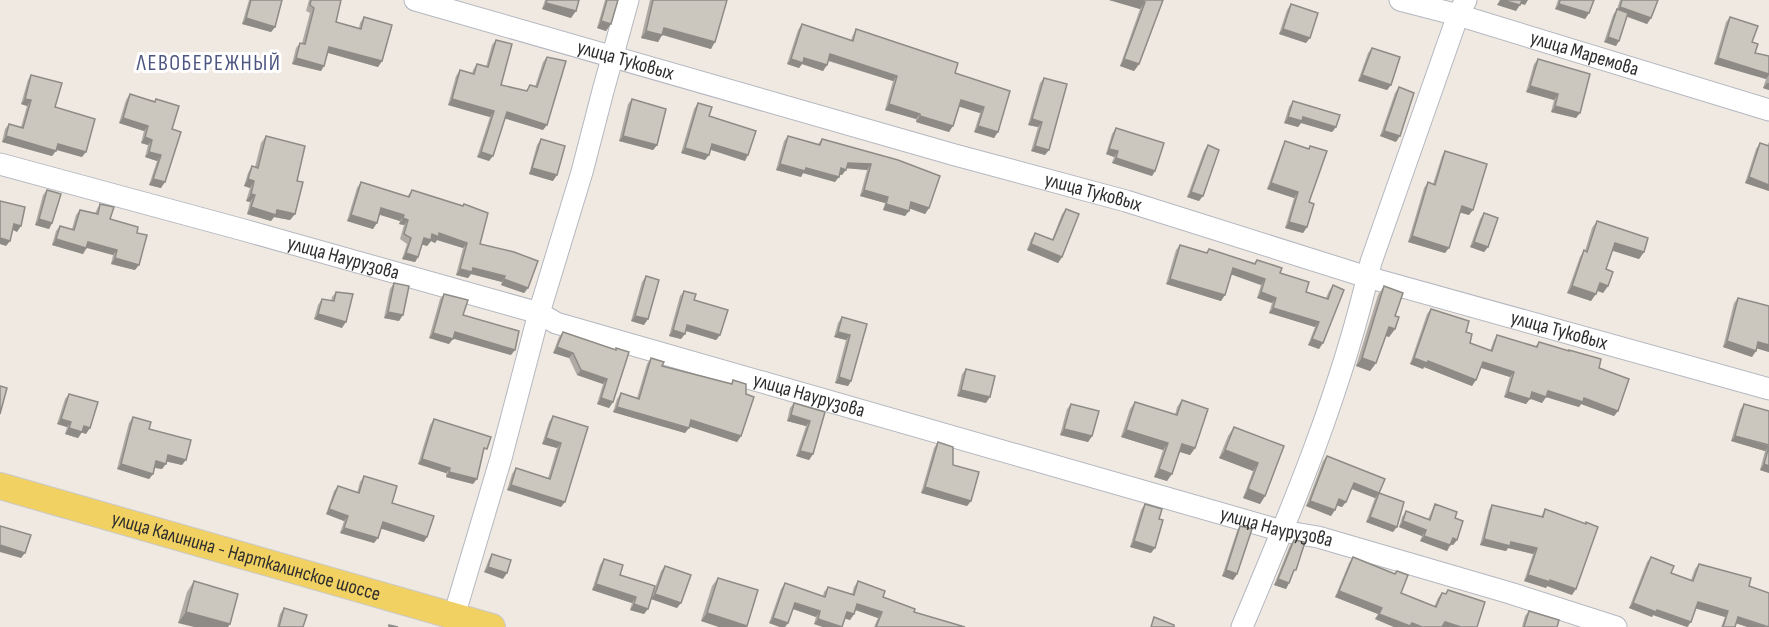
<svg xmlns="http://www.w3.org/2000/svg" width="1769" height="627" font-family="'Sofia Sans Condensed',sans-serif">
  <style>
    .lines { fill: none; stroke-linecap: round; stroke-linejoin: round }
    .minor-casing { stroke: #b4b7c1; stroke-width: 23 }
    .major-casing { stroke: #c9c9c9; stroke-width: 28 }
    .minor { stroke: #fff; stroke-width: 21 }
    .major { stroke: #f2d163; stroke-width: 26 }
    .wall { fill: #afaba4 }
    .shaded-wall { fill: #8e8b86 }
    .building { fill: #cbc7bf; stroke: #8e8b86; stroke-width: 1.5 }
    .labels { text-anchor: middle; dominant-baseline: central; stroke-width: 6; stroke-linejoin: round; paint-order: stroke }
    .street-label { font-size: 20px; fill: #2e2e2e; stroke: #fff }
    .quarter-label { font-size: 22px; letter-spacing: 1.5px; fill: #4d5680; stroke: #fff }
  </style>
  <rect width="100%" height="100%" fill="#efe9e1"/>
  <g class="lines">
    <!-- minor casing -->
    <g class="minor-casing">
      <g id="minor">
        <path id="s1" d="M415 0 955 155 1126 201 1367 277 1769 389"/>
        <path id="s2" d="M1400 0 1458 15 1769 110"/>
        <path id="s3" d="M0 164 240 229 539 313 556 323 1282 531 1318 537 1510 593 1616 627"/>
        <polyline points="454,616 501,458 539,313 582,172 603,91 628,0"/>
        <path d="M1242 627C1292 509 1343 388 1371 262L1458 15 1466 0"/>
      </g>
    </g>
    <!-- major casing -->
    <g class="major-casing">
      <g id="major">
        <path id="s4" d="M0 486 492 627"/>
      </g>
    </g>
    <!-- minor -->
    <use href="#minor" class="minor"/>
    <!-- major -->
    <use href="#major" class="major"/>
  </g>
  <!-- wall -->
  <g class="wall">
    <polygon points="249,0 282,0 275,27 271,32 242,24"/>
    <polygon points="309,0 341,0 336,22 359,28 360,23 364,17 382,61 378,67 328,53 321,71 292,64 296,48 300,43 302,43 310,13 306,11"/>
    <polygon points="545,0 579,0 571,18 542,9"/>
    <polygon points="605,0 618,0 606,31 597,28"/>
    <polygon points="650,0 727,0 711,49 662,35 658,42 641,38"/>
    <polygon points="1109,0 1163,0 1139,64 1134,71 1120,66 1140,9"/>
    <polygon points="1558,0 1594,0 1589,13 1585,19 1555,9"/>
    <polygon points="1620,0 1658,0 1651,18 1647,24 1627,17 1616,46 1604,42 1613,15 1617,9"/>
    <polygon points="1291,4 1306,43 1279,34 1287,10"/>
    <polygon points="1730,17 1755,53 1769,56 1769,90 1763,88 1766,79 1714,64 1726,22"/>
    <polygon points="802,24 851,40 853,35 856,29 955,73 1010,91 994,138 974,132 980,113 959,106 949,132 916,122 916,119 885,110 893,81 828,61 823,71 802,64 799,68 787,64 798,30"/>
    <polygon points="496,40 501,85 526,91 530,85 535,87 543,62 547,57 543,130 505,118 489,161 477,157 490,117 448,105 456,76 460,70 472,74 473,70 477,64 486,67 492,45"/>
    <polygon points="1372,48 1391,85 1387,90 1358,81 1368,53"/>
    <polygon points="1538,59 1576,118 1551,112 1554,100 1526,92 1534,64"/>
    <polygon points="31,75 55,107 82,157 56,150 52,156 2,142 5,129 9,124 21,127 27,106 21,104 28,80"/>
    <polygon points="1044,78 1045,155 1031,151 1038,127 1028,125 1040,83"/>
    <polygon points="1399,87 1396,142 1380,136 1395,93"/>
    <polygon points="130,94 154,101 156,99 172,129 161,188 149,185 157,161 145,157 148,145 141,143 144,131 119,123 126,100"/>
    <polygon points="632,99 657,145 653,150 619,141 628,104"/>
    <polygon points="1293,101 1336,127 1332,132 1301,123 1298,127 1284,123 1289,107"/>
    <polygon points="698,103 709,116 745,161 711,150 705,160 681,153 694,109"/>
    <polygon points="1116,128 1155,171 1152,176 1112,163 1114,157 1106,154 1112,134"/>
    <polygon points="266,136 297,181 295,214 290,220 274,217 271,221 247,214 250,202 246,201 250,188 244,186 248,173 252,166 255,167 261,143"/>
    <polygon points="788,136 818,144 822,139 898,160 929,208 925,214 910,208 905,216 883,210 885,203 860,196 867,170 846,168 842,175 839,174 835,182 803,173 801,177 776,170 784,141"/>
    <polygon points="541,139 553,181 529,174 537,145"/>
    <polygon points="1285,141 1308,149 1310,146 1309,202 1307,227 1303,233 1285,228 1294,198 1267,189 1282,147"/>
    <polygon points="1769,142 1769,191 1745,183 1756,149 1760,143 1767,146"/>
    <polygon points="1208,145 1199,201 1187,197 1204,151"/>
    <polygon points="1445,151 1469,215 1460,212 1445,253 1408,242 1424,188 1428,182 1433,184 1442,156"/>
    <polygon points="361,182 407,197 412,190 480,244 528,288 524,293 501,285 502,282 471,274 468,278 456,275 463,248 437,240 435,243 431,241 427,246 422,244 418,257 415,262 402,259 407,244 400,239 404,225 399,224 400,221 380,215 373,229 347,221 357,188"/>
    <polygon points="47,190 52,223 49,229 35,225 43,195"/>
    <polygon points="100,204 110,219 137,233 135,270 111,264 113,255 87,248 83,254 52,245 56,231 60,226 72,229 76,215 80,210 95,214 97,209"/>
    <polygon points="1066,209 1062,257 1058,263 1027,250 1031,239 1035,233 1052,240 1062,214"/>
    <polygon points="1484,213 1488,247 1484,252 1470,247 1480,219"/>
    <polygon points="1597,221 1644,252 1639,259 1612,250 1606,269 1608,286 1603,293 1597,290 1591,301 1567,293 1580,257 1584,250 1585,251 1592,228"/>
    <polygon points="1180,245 1206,253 1209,249 1254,263 1257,260 1280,273 1306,292 1326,298 1329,291 1333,285 1319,349 1308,345 1315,327 1269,313 1272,303 1257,298 1261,285 1231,274 1221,301 1166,284 1176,250"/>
    <polygon points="646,276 644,325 631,321 642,282"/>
    <polygon points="394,283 399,321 384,318 390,289"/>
    <polygon points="1384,286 1395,316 1395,329 1389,337 1386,336 1376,363 1370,371 1356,366 1378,295"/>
    <polygon points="684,291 694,300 720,335 716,340 686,331 681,339 669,336 680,296"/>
    <polygon points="336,292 342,328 314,319 318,305 322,299 331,301 332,297"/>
    <polygon points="444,294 463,315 511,355 453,338 449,344 429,338 440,299"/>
    <polygon points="1738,298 1769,306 1769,352 1757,348 1752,357 1723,347 1734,303"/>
    <polygon points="1431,309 1466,332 1470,343 1490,351 1494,340 1497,335 1535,347 1539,342 1599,368 1618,411 1614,416 1581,404 1579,407 1546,397 1542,403 1530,398 1526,404 1504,397 1510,377 1481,368 1472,386 1424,367 1423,369 1410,364 1427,314"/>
    <polygon points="842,317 867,324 851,381 848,386 835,383 846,340 834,337 838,323"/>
    <polygon points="563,332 615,350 613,402 609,408 597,404 603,384 577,375 569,358 553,353 559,337"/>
    <polygon points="651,358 662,366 731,384 733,380 741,436 737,442 689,426 685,433 613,412 617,399 621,393 637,398 647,364"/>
    <polygon points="966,369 986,403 957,396 962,374"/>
    <polygon points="69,394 86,434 82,432 78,438 65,434 67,427 57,424 65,399"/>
    <polygon points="1182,400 1195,448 1190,455 1180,452 1167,481 1154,477 1163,450 1121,437 1130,409 1135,402 1175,415 1177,407"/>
    <polygon points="794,403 825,412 813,454 809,460 796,456 806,426 787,421 790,408"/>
    <polygon points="1071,404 1092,436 1088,442 1060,435 1067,409"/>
    <polygon points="1744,404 1769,411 1769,473 1760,470 1765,451 1731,441 1740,410"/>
    <polygon points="553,416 588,427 561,507 507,490 512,474 516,468 548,478 557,448 542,444 549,422"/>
    <polygon points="133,417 149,429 182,465 166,461 162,469 154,468 153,474 149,479 117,469 129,423"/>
    <polygon points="434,419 483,455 473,484 446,477 446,473 418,464 430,425"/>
    <polygon points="1234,427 1284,446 1265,496 1260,504 1243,498 1253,471 1219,458 1228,436"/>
    <polygon points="938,442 953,465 971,501 967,506 921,493 934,448"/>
    <polygon points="1327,456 1379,493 1393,532 1366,522 1375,498 1351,489 1346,502 1342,507 1337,505 1331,516 1306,506 1323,461"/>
    <polygon points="364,476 392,503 424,542 381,528 374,543 340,533 344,521 326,514 334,491 338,486 357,493 360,482"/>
    <polygon points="1145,504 1151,553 1130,547 1141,510"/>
    <polygon points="1435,504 1455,518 1457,540 1453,545 1451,544 1447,551 1420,541 1422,536 1399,527 1402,517 1406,511 1428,519 1432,510"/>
    <polygon points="1492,505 1541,517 1545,509 1572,595 1547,586 1546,588 1524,581 1533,554 1508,548 1506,551 1480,545 1489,510"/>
    <polygon points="1240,526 1237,574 1233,580 1222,576 1237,531"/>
    <polygon points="1294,540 1292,576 1286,589 1274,585 1290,545"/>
    <polygon points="492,554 503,579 484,572 489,559"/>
    <polygon points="1353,557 1395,574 1397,571 1401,593 1434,607 1438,598 1442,593 1445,594 1448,590 1477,627 1394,627 1375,619 1378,614 1335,597 1349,563"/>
    <polygon points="1651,557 1671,573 1691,580 1695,569 1699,564 1736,623 1735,627 1721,627 1725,617 1696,608 1688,627 1653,615 1652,617 1629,608 1647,562"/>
    <polygon points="604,559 620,575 655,586 644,614 630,610 632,603 592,590 600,565"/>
    <polygon points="665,566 677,608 651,599 661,571"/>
    <polygon points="718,578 746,627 719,627 701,621 712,586"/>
    <polygon points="194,581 228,627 178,623 187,592"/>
    <polygon points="858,581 883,597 914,612 965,627 874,627 878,618 855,610 854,614 850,620 845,618 842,627 823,627 814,624 816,617 792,609 788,623 785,627 780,627 769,623 781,589 785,583 823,596 824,592 828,587 852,594 854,587"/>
    <polygon points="284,608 303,627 277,627 280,614"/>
    <polygon points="1529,611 1557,627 1522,627 1525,616"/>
  </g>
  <!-- shaded-wall -->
  <g class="shaded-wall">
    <polygon points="1109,0 1137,0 1145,2 1140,9"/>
    <polygon points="1500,0 1502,0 1520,5 1516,11 1497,5"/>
    <polygon points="1521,0 1528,0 1525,5 1518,3"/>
    <polygon points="546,3 576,11 571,18 542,9"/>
    <polygon points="1559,4 1589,13 1585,19 1555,9"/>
    <polygon points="1620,7 1651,18 1647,24 1616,12"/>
    <polygon points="246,18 275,27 271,32 242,24"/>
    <polygon points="601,21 611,24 606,31 597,28"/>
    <polygon points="664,28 715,42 711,49 660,34"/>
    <polygon points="1283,29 1310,38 1306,43 1279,34"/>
    <polygon points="646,31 662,35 658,42 641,38"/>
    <polygon points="1608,37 1619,41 1616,46 1604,42"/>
    <polygon points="329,47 382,61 378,67 325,52"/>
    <polygon points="830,54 897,76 893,81 827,60"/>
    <polygon points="296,58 324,66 321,71 292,64"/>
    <polygon points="804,58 827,65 823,71 802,64 799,68 787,64 791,59"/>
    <polygon points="1718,58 1769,74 1769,75 1766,79 1714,64"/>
    <polygon points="1124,59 1139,64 1134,71 1120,66"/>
    <polygon points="1362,75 1391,85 1387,90 1358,81"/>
    <polygon points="1767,83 1769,83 1769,90 1763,88"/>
    <polygon points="1530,86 1558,94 1554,100 1526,92"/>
    <polygon points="25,99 31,100 27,106 21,104"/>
    <polygon points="452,99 494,111 490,117 448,105"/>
    <polygon points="961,100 984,107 980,113 957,106"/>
    <polygon points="889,104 920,114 916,119 885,110"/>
    <polygon points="1555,106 1580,113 1576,118 1551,112"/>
    <polygon points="507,112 547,125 543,130 503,118"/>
    <polygon points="920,116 953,126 949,132 916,122"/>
    <polygon points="1288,117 1303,117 1336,127 1332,132 1301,123 1298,127 1284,123"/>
    <polygon points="123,118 148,126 144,131 119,123"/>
    <polygon points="1032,119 1042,122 1038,127 1028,125"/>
    <polygon points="978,126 998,132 994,138 974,132"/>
    <polygon points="1384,131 1400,136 1396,142 1380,136"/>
    <polygon points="6,136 56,151 52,156 2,142"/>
    <polygon points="623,136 657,145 653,150 619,141"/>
    <polygon points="145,137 152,140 148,145 141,143"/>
    <polygon points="58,144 86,152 82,157 54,149"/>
    <polygon points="712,144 748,155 745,161 709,149"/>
    <polygon points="1035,146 1049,150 1045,155 1031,151"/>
    <polygon points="685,148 709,155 705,160 681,153"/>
    <polygon points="1109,149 1118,151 1114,157 1106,154"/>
    <polygon points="149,152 161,155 157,161 145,157"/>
    <polygon points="481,152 493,156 489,161 477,157"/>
    <polygon points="1116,158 1155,171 1152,176 1112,163"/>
    <polygon points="848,163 871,164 867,170 844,168"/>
    <polygon points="780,164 806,168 839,177 835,182 803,173 801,177 776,170"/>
    <polygon points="532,168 557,175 553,181 529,174"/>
    <polygon points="841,168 846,170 842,175 837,174"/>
    <polygon points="1749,177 1769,185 1769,191 1745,183"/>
    <polygon points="153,179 165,182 161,188 149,185"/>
    <polygon points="248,179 254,181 250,188 244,186"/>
    <polygon points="1271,183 1298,192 1294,198 1267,189"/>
    <polygon points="864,190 888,197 885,203 860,196"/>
    <polygon points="1191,192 1203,196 1199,201 1187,197"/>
    <polygon points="251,194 255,195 250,202 246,201"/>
    <polygon points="911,202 929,208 925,214 908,208"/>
    <polygon points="886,204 909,211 905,216 883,210"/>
    <polygon points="1462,206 1473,210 1469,215 1458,212"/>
    <polygon points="251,207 277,210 295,214 290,220 274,217 271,221 247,214"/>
    <polygon points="381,208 404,215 400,221 378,214"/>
    <polygon points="351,215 377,223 373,229 347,221"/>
    <polygon points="403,218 408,220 404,225 399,224"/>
    <polygon points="39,219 52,223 49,229 35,225"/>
    <polygon points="1289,222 1307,227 1303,233 1285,228"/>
    <polygon points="14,224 21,226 17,232 11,229"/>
    <polygon points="439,233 467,243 463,248 437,240 435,243 431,241 427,246 420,244 424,238 432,234"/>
    <polygon points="1412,236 1449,248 1445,253 1408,242"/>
    <polygon points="0,238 10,241 6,246 0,244"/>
    <polygon points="56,239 86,248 83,254 52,245"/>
    <polygon points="88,242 117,250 113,255 84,247"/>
    <polygon points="1474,242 1488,247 1484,252 1470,247"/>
    <polygon points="1615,243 1644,252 1639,259 1610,250"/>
    <polygon points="1031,244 1062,257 1058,263 1027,250"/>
    <polygon points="406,253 418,257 415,262 402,259"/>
    <polygon points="115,258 139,265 135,270 111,264"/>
    <polygon points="473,268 505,276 502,282 471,274 468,278 456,275 460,269"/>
    <polygon points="1233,268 1265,279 1261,285 1230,274"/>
    <polygon points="504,279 528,288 524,293 501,285"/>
    <polygon points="1170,279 1225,295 1221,301 1166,284"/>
    <polygon points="1600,283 1608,286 1603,293 1595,290"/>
    <polygon points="1572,286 1596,294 1591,301 1567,293"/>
    <polygon points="1261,292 1276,298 1272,303 1257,298"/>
    <polygon points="1273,308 1319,322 1315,327 1269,313"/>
    <polygon points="388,312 403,315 399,321 384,318"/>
    <polygon points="318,314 346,322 342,328 314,319"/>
    <polygon points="635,316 648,319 644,325 631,321"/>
    <polygon points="687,325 720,335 716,340 683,330"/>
    <polygon points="1389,327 1395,329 1389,337 1383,335"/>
    <polygon points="673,330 685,334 681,339 669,336"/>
    <polygon points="455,332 515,350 511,355 451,338"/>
    <polygon points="838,332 850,335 846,340 834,337"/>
    <polygon points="433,333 453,339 449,344 429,338"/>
    <polygon points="1312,339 1323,343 1319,349 1308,345"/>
    <polygon points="1727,341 1756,351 1752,357 1723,347"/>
    <polygon points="1758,342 1769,345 1769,352 1755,348"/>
    <polygon points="557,347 573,353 569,358 553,353"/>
    <polygon points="1362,358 1376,363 1370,371 1356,366"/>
    <polygon points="1414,358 1428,361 1476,380 1472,386 1424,367 1423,369 1410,364"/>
    <polygon points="1483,362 1514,372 1510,377 1479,367"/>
    <polygon points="581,370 607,379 603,384 577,375"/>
    <polygon points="839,377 851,381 848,386 835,383"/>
    <polygon points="961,390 990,397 986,403 957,396"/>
    <polygon points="1548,391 1584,398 1618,411 1614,416 1581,404 1579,407 1546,397 1542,403 1528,398 1532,392"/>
    <polygon points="1508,392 1530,399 1526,404 1504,397"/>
    <polygon points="601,398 613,402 609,408 597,404"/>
    <polygon points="617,407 689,428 685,433 613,412"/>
    <polygon points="791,415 810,421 806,426 787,421"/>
    <polygon points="61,419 71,422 67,427 57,424"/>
    <polygon points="691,420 741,436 737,442 687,426"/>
    <polygon points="84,426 90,428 86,434 80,432 82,432 78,438 65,434 69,428"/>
    <polygon points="1064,429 1092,436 1088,442 1060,435"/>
    <polygon points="1126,430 1168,443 1163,450 1121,437"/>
    <polygon points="1735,436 1769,446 1765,451 1731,441"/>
    <polygon points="546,438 561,443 557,448 542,444"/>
    <polygon points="1182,444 1195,448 1190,455 1177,451"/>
    <polygon points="1225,450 1258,463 1253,471 1219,458"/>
    <polygon points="800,451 813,454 809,460 796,456"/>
    <polygon points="168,455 186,460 182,465 164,461"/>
    <polygon points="422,459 450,468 446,473 418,464"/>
    <polygon points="156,461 166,464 162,469 152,467"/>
    <polygon points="121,464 153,474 149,479 117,469"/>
    <polygon points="1764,464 1769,466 1769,473 1760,470"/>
    <polygon points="1159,469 1172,474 1167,481 1154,477"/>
    <polygon points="449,472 477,479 473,484 446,477"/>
    <polygon points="1354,483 1379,493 1375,498 1350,488"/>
    <polygon points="511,485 565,502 561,507 507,490"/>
    <polygon points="925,487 971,501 967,506 921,493"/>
    <polygon points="1248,489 1265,496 1260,504 1243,498"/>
    <polygon points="1339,499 1346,502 1342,507 1335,505"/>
    <polygon points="1310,501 1335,510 1331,516 1306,506"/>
    <polygon points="329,509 348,516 344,521 326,514"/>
    <polygon points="1370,517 1397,527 1393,532 1366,522"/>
    <polygon points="1403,521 1426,530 1422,536 1399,527"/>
    <polygon points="383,522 427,537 424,542 379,528"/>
    <polygon points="344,528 378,538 374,543 340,533"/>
    <polygon points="1424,536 1450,545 1447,551 1420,541"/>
    <polygon points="1453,538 1457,540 1453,545 1449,544"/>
    <polygon points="1484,539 1511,542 1537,548 1533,554 1508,548 1506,551 1480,545"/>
    <polygon points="1134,541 1155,548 1151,553 1130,547"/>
    <polygon points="0,545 25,553 21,558 0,552"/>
    <polygon points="488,567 507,573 503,579 484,572"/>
    <polygon points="1226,570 1237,574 1233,580 1222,576"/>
    <polygon points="1528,575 1550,580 1576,589 1572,595 1547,586 1546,588 1524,581"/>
    <polygon points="1278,579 1289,583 1286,589 1274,585"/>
    <polygon points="596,584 636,597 632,603 592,590"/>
    <polygon points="1339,591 1382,608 1378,614 1335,597"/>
    <polygon points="655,594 681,603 677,608 651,599"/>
    <polygon points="1698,602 1728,611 1725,617 1694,608"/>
    <polygon points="795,603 820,611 816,617 791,608"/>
    <polygon points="1633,603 1657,610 1691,622 1687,627 1653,615 1652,617 1629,608"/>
    <polygon points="634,604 648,609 644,614 630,610"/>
    <polygon points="857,604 882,612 878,618 853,609"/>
    <polygon points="186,612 230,624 228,627 194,627 178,623"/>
    <polygon points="847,612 854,614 850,620 843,618"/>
    <polygon points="707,613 747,626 746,627 719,627 701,621"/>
    <polygon points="1379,614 1412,623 1422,627 1394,627 1375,619"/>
    <polygon points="1738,617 1767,627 1747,627 1735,623"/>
    <polygon points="773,618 788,623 785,627 780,627 769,623"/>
    <polygon points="818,619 842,627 823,627 814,624"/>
    <polygon points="1445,622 1461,627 1441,627"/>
  </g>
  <!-- building -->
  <g class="building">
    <polygon points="251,0 282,0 275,27 246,18"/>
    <polygon points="311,0 341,0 336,22 361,29 364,17 392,25 382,61 329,47 324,66 296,58 300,43 305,44 314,8 310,5"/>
    <polygon points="547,0 579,0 576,11 546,3"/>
    <polygon points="607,0 618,0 611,24 601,21"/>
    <polygon points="653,0 727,0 715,42 664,28 662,35 646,31"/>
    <polygon points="1137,0 1163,0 1139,64 1124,59 1145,2"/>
    <polygon points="1502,0 1522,0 1520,5"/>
    <polygon points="1560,0 1594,0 1589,13 1559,4"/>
    <polygon points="1622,0 1658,0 1651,18 1620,7"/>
    <polygon points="1291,4 1318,13 1310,38 1283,29"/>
    <polygon points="1617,9 1628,13 1619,41 1608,37"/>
    <polygon points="1730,17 1758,26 1752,42 1758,44 1755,53 1769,56 1769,74 1718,58"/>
    <polygon points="802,24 853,41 856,29 958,63 955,73 1010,91 998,132 978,126 984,107 961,100 953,126 920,116 920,114 889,104 897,76 830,54 827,65 804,58 803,63 791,59"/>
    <polygon points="496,40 512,44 501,85 527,91 530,85 537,87 547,57 566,61 547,125 507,112 493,156 481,152 494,111 452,99 460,70 474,74 477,64 488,67"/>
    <polygon points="1372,48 1400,57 1391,85 1362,75"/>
    <polygon points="1538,59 1590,74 1580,113 1555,106 1558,94 1530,86"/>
    <polygon points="31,75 62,83 55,107 95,119 86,152 58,144 56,151 6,136 9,124 23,128 31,100 25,99"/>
    <polygon points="1044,78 1067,84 1049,150 1035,146 1042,122 1032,119"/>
    <polygon points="1399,87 1414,93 1400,136 1384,131"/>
    <polygon points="130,94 155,102 156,99 179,106 172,129 181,132 165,182 153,179 161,155 149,152 152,140 145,137 148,126 123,118"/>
    <polygon points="632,99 666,109 657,145 623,136"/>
    <polygon points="1293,101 1340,115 1336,127 1303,117 1302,121 1288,117"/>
    <polygon points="698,103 712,107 709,116 756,131 748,155 712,144 709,155 685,148"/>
    <polygon points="1116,128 1164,143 1155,171 1116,158 1118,151 1109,149"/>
    <polygon points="266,136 305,146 297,181 303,182 295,214 277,210 276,215 251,207 255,195 251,194 254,181 248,179 252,166 258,168"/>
    <polygon points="788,136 820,145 822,139 898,160 940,176 929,208 911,202 909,211 886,204 888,197 864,190 871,164 848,163 846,170 841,168 839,177 806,168 805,171 780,164"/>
    <polygon points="541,139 565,146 557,175 532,168"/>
    <polygon points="1285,141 1309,149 1310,146 1327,151 1309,202 1314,204 1307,227 1289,222 1298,192 1271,183"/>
    <polygon points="1760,143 1769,146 1769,145 1769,185 1749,177"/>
    <polygon points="1208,145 1219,150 1203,196 1191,192"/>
    <polygon points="1445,151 1487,164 1473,210 1462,206 1449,248 1412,236 1428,182 1435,185"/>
    <polygon points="361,182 409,197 412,190 463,206 464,204 488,213 480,244 514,252 538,261 528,288 504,279 505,276 473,268 472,272 460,269 467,243 439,233 439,237 432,234 431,240 424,238 418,257 406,253 411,238 404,234 408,220 403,218 404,215 381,208 377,223 351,215"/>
    <polygon points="47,190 61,194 52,223 39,219"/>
    <polygon points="0,201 25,207 21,226 14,224 10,241 0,238"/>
    <polygon points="100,204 114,207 110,219 138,227 137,233 147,235 139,265 115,258 117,250 88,242 86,248 56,239 60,226 74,230 80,210 98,214"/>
    <polygon points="1066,209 1079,214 1062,257 1031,244 1035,233 1053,240"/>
    <polygon points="1484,213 1498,218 1488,247 1474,242"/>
    <polygon points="1597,221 1648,238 1644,252 1615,243 1606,269 1613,272 1608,286 1600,283 1596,294 1572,286 1584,250 1587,252"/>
    <polygon points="1180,245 1207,253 1209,249 1255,264 1257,260 1282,268 1280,273 1309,282 1306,292 1328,299 1333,285 1344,290 1323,343 1312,339 1319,322 1273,308 1276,298 1261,292 1265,279 1233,268 1225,295 1170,279"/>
    <polygon points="646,276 659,280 648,319 635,316"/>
    <polygon points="394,283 409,286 403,315 388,312"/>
    <polygon points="1384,286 1403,293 1395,316 1399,317 1395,329 1389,327 1376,363 1362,358"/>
    <polygon points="684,291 696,294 694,300 728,310 720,335 687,325 685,334 673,330"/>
    <polygon points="336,292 353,294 346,322 318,314 322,299 334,301"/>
    <polygon points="444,294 468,300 463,315 519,331 515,350 455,332 453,339 433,333"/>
    <polygon points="1738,298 1769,306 1769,345 1758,342 1756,351 1727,341"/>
    <polygon points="1431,309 1469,321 1466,332 1472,334 1470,343 1492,351 1497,335 1537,347 1539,342 1569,351 1569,350 1601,359 1599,368 1629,379 1618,411 1584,398 1583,402 1548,391 1546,397 1532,392 1530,399 1508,392 1514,372 1483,362 1476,380 1428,361 1427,363 1414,358"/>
    <polygon points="842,317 867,324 851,381 839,377 850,335 838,332"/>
    <polygon points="563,332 616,350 616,348 629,352 613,402 601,398 607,379 581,370 573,353 557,347"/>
    <polygon points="651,358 664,362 662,366 732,384 733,380 746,384 746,394 754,397 741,436 691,420 689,428 617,407 621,393 639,399"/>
    <polygon points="966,369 995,376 990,397 961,390"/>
    <polygon points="0,386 7,388 0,414"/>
    <polygon points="69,394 98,402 90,428 84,426 82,432 69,428 71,422 61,419"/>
    <polygon points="1182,400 1208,409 1195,448 1182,444 1172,474 1159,469 1168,443 1126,430 1135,402 1177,415"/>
    <polygon points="794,403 825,412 813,454 800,451 810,421 791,415"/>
    <polygon points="1071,404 1099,411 1092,436 1064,429"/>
    <polygon points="1744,404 1769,411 1769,445 1735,436"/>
    <polygon points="553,416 588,427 565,502 511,485 516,468 550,479 561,443 546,438"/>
    <polygon points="133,417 151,422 149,429 191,440 186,460 168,455 166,464 156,461 153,474 121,464"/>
    <polygon points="434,419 491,437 487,449 484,448 477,479 449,472 450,468 422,459"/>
    <polygon points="1234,427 1284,446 1265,496 1248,489 1258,463 1225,450"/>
    <polygon points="938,442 953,447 953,465 979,472 971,501 925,487"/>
    <polygon points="1769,446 1769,466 1764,464"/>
    <polygon points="1327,456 1385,479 1379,493 1354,483 1346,502 1339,499 1335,510 1310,501"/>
    <polygon points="364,476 397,486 392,503 434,516 427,537 383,522 378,538 344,528 348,516 329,509 338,486 359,493"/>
    <polygon points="1379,493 1404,502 1397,527 1370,517"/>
    <polygon points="1145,504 1162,509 1159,519 1163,520 1155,548 1134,541"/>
    <polygon points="1435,504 1457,512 1455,518 1463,521 1457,540 1453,538 1450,545 1424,536 1426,530 1403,521 1406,511 1430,520"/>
    <polygon points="1492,505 1543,517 1545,509 1586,524 1586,522 1598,527 1576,589 1550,580 1550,582 1528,575 1537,548 1511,542 1510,546 1484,539"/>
    <polygon points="0,526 31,535 25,553 0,545"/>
    <polygon points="1240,526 1252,529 1237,574 1226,570"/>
    <polygon points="1294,540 1305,542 1296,570 1294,570 1289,583 1278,579"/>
    <polygon points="492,554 511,560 507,573 488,567"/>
    <polygon points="1353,557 1395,574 1397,571 1408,575 1401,593 1436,607 1442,593 1446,594 1448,590 1485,602 1477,627 1461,627 1445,622 1442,627 1422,627 1412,623 1410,626 1379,614 1382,608 1339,591"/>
    <polygon points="1651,557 1674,566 1671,573 1693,581 1699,564 1751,578 1749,586 1769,593 1769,627 1738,617 1735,627 1723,627 1728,611 1698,602 1691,622 1657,610 1656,612 1633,603"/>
    <polygon points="604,559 623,565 620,575 655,586 648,609 634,604 636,597 596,584"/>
    <polygon points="665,566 691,575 681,603 655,594"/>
    <polygon points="718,578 758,590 747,626 707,613"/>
    <polygon points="194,581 238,594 230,624 186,612"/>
    <polygon points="858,581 885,591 883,597 915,609 914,612 965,627 876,627 882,612 857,604 854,614 847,612 842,627 818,619 820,611 795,603 788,623 773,618 785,583 825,597 828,587 854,595"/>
    <polygon points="284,608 307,615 303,627 279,627"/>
    <polygon points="1529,611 1559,620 1557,627 1524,627"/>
    <polygon points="1154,617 1174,625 1174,627 1151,627"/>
    <polygon points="389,625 398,627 389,627"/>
  </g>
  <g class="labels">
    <!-- street labels -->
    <g class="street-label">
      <text stroke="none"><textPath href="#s2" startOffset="192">улица Маремова</textPath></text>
      <text stroke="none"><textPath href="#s1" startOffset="219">улица Туковых</textPath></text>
      <text stroke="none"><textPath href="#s1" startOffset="705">улица Туковых</textPath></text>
      <text stroke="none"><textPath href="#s3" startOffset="356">улица Наурузова</textPath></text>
      <text stroke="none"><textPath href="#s1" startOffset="1191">улица Туковых</textPath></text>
      <text stroke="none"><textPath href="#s3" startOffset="842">улица Наурузова</textPath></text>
      <text stroke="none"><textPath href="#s3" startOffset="1328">улица Наурузова</textPath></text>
      <text stroke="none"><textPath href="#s4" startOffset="256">улица Калинина - Нарткалинское шоссе</textPath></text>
    </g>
    <!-- quarter labels -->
    <g class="quarter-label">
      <text x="209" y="63">ЛЕВОБЕРЕЖНЫЙ</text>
    </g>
  </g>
</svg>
